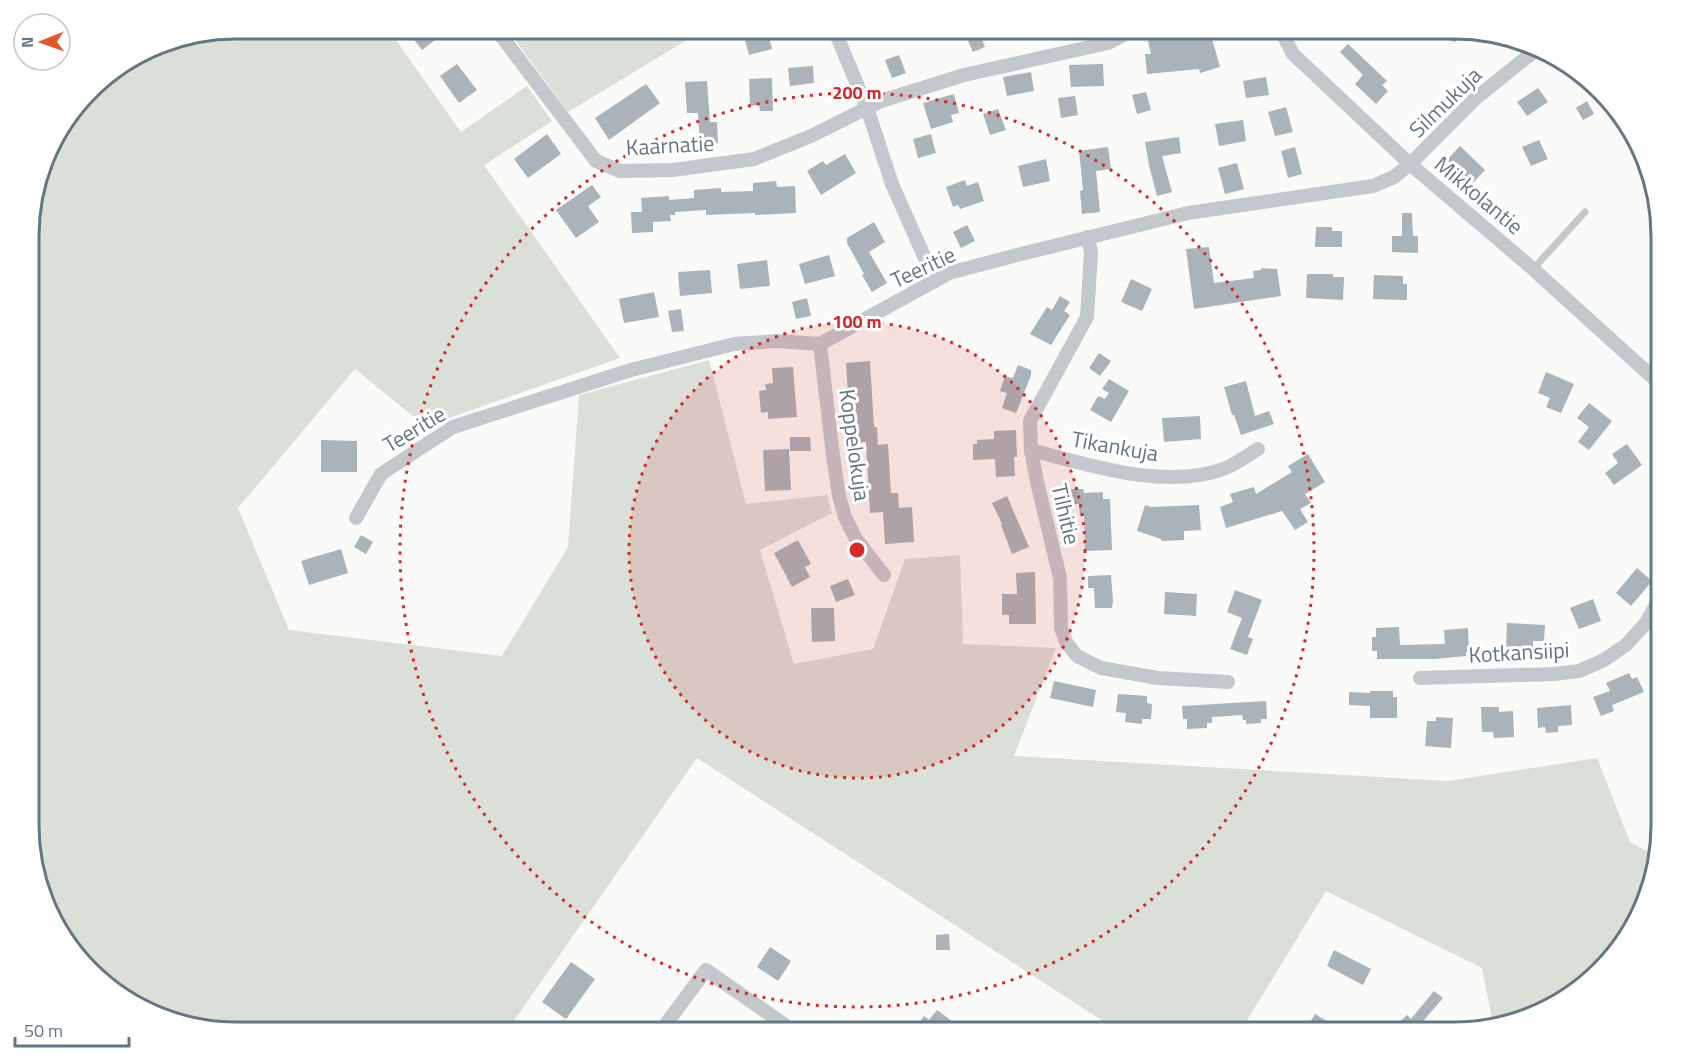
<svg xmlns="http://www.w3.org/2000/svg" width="1690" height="1061" font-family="'Titillium Web',sans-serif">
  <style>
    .green { fill: #dadfd7 }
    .building { fill: #aab3b9 }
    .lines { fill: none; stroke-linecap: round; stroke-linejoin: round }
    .lane { stroke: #c3c8cc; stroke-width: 7 }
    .street { stroke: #c3c8cc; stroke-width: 14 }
    .ring { fill: none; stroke: #d62828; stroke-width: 3; stroke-dasharray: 3 6 }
    .labels { text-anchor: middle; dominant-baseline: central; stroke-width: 6; stroke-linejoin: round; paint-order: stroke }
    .street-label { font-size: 22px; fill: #657683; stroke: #fff }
    .rim { fill: none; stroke: #657683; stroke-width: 3 }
    .centre { fill: #d62828; stroke: #fff; stroke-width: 3 }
    .ring-label { font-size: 18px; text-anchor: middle; font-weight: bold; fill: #d62828; stroke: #fff; stroke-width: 6; stroke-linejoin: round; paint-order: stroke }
  </style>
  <rect width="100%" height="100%" fill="#fafaf8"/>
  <!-- green -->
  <g class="green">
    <polygon points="236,29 388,29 461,132 527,86 552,121 484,165 620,358 449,418 430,430 355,369 238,508 289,630 502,656 568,547 579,395 709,360 746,504 827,495 832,513 760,550 794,664 873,649 905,559 960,555 963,644 1056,648 1014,756 1448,781 1597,758 1630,842 1652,854 1656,854 1627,940 1558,1005 1493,1024 1482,968 1326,891 1240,1032 1120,1032 697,758 506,1032 235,1032 169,1022 121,998 56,929 30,852 30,209 50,144 99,80 157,44"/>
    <polygon points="507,29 705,29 568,112"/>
  </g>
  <!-- building -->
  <g class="building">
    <polygon points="405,28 434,28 440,36 422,50"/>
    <polygon points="742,28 767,28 772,49 749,55"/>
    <polygon points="1145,28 1209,28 1220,67 1200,73 1199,69 1147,74 1145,54 1151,54"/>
    <polygon points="1442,28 1459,29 1456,42 1440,38"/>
    <polygon points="979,31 985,47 973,52 966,36"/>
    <polygon points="1348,44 1387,81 1382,85 1388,91 1376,104 1355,84 1363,75 1340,52"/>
    <polygon points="899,55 906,73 892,78 885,60"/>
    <polygon points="457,64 477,90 459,103 440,76"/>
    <polygon points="1103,64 1104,86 1071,87 1069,65"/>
    <polygon points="813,66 814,83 790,86 788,68"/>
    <polygon points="1031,72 1034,91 1007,96 1003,77"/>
    <polygon points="1266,77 1269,95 1246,98 1243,81"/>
    <polygon points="772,78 773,111 760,111 759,105 750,106 749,79"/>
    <polygon points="707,81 710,122 717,122 718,143 700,145 698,113 687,113 685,82"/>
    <polygon points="646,84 660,103 609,140 595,118"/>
    <polygon points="1538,88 1548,102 1527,116 1517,102"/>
    <polygon points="1146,92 1151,110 1137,114 1132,95"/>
    <polygon points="954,94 959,113 951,115 953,122 931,129 923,103"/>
    <polygon points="1075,96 1078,115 1061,118 1058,98"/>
    <polygon points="1587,101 1594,114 1583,120 1576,108"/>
    <polygon points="1286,107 1293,132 1275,136 1268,112"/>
    <polygon points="998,109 1006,130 990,135 983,114"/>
    <polygon points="1243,120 1246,141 1219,146 1215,124"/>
    <polygon points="547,134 561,154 528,178 514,159"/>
    <polygon points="931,134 936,153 918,158 913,139"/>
    <polygon points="1179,137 1181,153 1162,156 1172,192 1157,196 1149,165 1145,142"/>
    <polygon points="1539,140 1548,159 1531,166 1522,147"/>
    <polygon points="1460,146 1485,170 1472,184 1447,160"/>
    <polygon points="1108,147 1111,169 1096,171 1100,212 1082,214 1080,191 1083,190 1079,151"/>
    <polygon points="1295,147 1302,174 1288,178 1281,151"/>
    <polygon points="845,154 856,173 821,195 807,171 823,161 826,165"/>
    <polygon points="1046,159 1050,181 1023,187 1018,166"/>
    <polygon points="1237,163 1244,189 1225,194 1218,168"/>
    <polygon points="965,180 967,186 978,182 984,201 960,209 958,205 953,207 946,187"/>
    <polygon points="776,181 777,187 795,186 796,213 755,215 755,213 706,215 706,210 675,212 675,215 670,215 671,221 653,222 653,232 632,233 631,212 642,212 641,198 669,196 669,200 694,198 694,190 721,188 721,192 753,191 753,183"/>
    <polygon points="592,185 601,197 588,206 599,222 576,238 556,210"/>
    <polygon points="1402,213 1412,213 1413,236 1418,236 1418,253 1392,252 1392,236 1402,236"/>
    <polygon points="874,222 885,242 869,252 887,283 872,292 862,275 864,274 847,243 847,238"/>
    <polygon points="967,225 975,241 961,248 953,232"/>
    <polygon points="1316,227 1332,227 1332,231 1342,231 1342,247 1315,247"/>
    <polygon points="1209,247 1214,283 1254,278 1253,271 1261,270 1261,268 1277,269 1281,296 1194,309 1186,249"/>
    <polygon points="829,255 835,276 805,284 799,264"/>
    <polygon points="767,260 770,286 740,289 737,264"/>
    <polygon points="710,270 712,293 680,296 678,272"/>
    <polygon points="1307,274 1333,274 1333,277 1344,277 1343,300 1306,298"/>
    <polygon points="1374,275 1403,276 1403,284 1407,284 1407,300 1373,299"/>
    <polygon points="1131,279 1152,289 1142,311 1121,302"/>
    <polygon points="654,292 659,317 624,323 619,299"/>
    <polygon points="1060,296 1070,302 1064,311 1070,315 1051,345 1030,334 1047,307 1052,310"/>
    <polygon points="807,298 811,316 796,319 792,302"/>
    <polygon points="681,309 684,331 672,332 668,311"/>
    <polygon points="1099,353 1111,361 1100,376 1089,368"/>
    <polygon points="870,361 874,427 877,427 878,445 888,444 891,493 898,493 899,508 912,507 914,542 885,544 883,512 870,513 866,442 849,443 848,428 850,428 846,363"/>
    <polygon points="1018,365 1031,370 1031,375 1016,413 1002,408 1007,393 1000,391 1005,376 1013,378"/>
    <polygon points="793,367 797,417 768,419 768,412 761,413 759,391 766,390 765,384 773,383 772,368"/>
    <polygon points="1546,372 1574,384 1561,413 1546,407 1550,398 1538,393"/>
    <polygon points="1109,379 1129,391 1111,422 1090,410 1098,396 1105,399 1109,393 1102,389"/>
    <polygon points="1246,381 1255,416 1269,411 1274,424 1241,435 1234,415 1232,415 1224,387"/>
    <polygon points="1589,403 1612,421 1589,450 1578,442 1589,427 1577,418"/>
    <polygon points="1200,416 1201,439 1164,442 1162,418"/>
    <polygon points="1016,430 1017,457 1014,457 1015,476 996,477 995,459 973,460 973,444 977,444 977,440 994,439 994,431"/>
    <polygon points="790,437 810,437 811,451 790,451"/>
    <polygon points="321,440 357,441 357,472 321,472"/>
    <polygon points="1627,444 1642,465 1614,485 1605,473 1618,463 1612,454"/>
    <polygon points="789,449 791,490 765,491 763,450"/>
    <polygon points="1308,454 1325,482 1305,494 1311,503 1300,509 1308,522 1295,530 1282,511 1226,528 1220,507 1233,502 1230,494 1254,487 1256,494 1292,472 1288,466"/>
    <polygon points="1070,489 1083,489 1084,493 1103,492 1103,499 1110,499 1112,550 1085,551 1084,515 1080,516 1079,504 1071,504"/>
    <polygon points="1007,496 1029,547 1012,554 1001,525 1002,524 992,503"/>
    <polygon points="1145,505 1151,507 1199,505 1201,530 1184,531 1184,540 1161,541 1161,539 1137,531"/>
    <polygon points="361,535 373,542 366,554 354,547"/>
    <polygon points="798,540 811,564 805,567 810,577 792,587 774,553"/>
    <polygon points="341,549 348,573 309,585 301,561"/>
    <polygon points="1637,568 1652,581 1631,606 1616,593"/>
    <polygon points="1035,572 1036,624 1009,624 1009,615 1002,615 1002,594 1017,594 1016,573"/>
    <polygon points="1111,575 1113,601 1112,608 1095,608 1094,588 1088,588 1088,576"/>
    <polygon points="848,579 855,595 836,602 830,586"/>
    <polygon points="1235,590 1262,600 1248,637 1253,639 1247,655 1230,649 1242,618 1227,612"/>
    <polygon points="1165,592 1197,594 1196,616 1164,614"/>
    <polygon points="1593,599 1601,621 1579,629 1570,608"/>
    <polygon points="811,608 834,608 835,641 812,642"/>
    <polygon points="1507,623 1545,625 1544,641 1533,641 1533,653 1506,652"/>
    <polygon points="1399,627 1400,645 1445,644 1444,630 1468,628 1469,652 1466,652 1466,656 1435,659 1377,659 1377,651 1372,651 1372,637 1376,637 1376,628"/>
    <polygon points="1629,673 1632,679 1637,677 1644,692 1612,705 1614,711 1601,716 1593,697 1610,691 1606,683"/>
    <polygon points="1054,681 1096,690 1093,707 1050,698"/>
    <polygon points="1370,691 1393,691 1393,697 1397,697 1397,718 1370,718 1370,706 1349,705 1349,692 1370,693"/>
    <polygon points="1118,694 1147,696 1147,703 1152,704 1151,719 1142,719 1142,724 1125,722 1126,713 1116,712"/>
    <polygon points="1266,701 1267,719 1261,719 1261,723 1246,724 1246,720 1243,720 1242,715 1212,717 1212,723 1207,723 1207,728 1187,729 1187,719 1183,719 1182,706"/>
    <polygon points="1571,705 1572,725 1558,726 1558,732 1546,733 1545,727 1538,728 1537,708"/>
    <polygon points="1481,707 1499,707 1499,712 1513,711 1514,737 1494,738 1493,732 1482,732"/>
    <polygon points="1436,717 1453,718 1451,748 1425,746 1427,721 1436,721"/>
    <polygon points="949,934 950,950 936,950 936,935"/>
    <polygon points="770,947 791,961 778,981 757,967"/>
    <polygon points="1334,950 1371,969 1363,985 1327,966"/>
    <polygon points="571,962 595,979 566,1019 542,1002"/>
    <polygon points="1434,991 1443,998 1418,1027 1423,1032 1389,1032 1407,1015 1411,1019"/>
    <polygon points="937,1010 967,1032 913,1032 924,1016 929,1020"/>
    <polygon points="1315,1014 1328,1022 1322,1032 1304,1032"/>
  </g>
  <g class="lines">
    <!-- lane -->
    <polyline class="lane" points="1533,269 1585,212"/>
    <!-- street -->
    <g class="street">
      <polyline points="496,29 596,161 620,171 673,170 754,159 811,136 881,101 964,75 1108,43 1123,35 1126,29"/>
      <polyline points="834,29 867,108 892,184 935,281"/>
      <polyline points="1280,29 1293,54 1410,164 1533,269 1661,385"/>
      <polyline points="1088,237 1091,253 1087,317 1030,421 1031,450 1037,482 1060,578 1061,628 1066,642 1077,656 1101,668 1158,678 1228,682"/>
      <polyline points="820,344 833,456 839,496 845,517 856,539 884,575"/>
      <path d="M1031 450C1089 465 1167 491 1226 468 1237 463 1248 455 1258 449"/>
      <polyline points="356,518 381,474 453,427 631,370 734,344 777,341 820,344 949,273 1017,255 1188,213 1373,186 1394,177 1410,164 1476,98 1537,49"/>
      <polyline points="1420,678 1554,674 1579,671 1604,660 1626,645 1646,623 1661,596"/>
      <polyline points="660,1032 706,970 795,1032"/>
    </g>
  </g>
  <!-- distance rings -->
  <circle cx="857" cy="550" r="228" fill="#d62828" fill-opacity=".12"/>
  <g class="ring">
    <circle cx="857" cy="550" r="228"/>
    <circle cx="857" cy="550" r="457"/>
  </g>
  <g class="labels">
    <!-- street labels -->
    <g class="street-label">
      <text transform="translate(1445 102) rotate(-44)">Silmukuja</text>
      <text transform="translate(670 145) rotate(-3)">Kaarnatie</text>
      <text transform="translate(1479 195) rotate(40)">Mikkolantie</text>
      <text transform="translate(923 267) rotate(-25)">Teeritie</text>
      <text transform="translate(414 429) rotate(-31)">Teeritie</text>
      <text transform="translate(855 445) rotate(82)">Koppelokuja</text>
      <text transform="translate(1115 446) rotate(10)">Tikankuja</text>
      <text transform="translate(1066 514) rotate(77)">Tilhitie</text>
      <text transform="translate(1519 652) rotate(-3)">Kotkansiipi</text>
    </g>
  </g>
  <!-- crop -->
  <path d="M0 0H1690V1061H0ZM236 39H1454A197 197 0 0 1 1651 236V825A197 197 0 0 1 1454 1022H236A197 197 0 0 1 39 825V236A197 197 0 0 1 236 39Z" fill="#fff" fill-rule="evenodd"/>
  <path class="rim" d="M236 39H1454A197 197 0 0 1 1651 236V825A197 197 0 0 1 1454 1022H236A197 197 0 0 1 39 825V236A197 197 0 0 1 236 39Z"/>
  <circle cx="857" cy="550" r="9" class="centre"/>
  <g class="ring-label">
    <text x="857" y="99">200 m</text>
    <text x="857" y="328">100 m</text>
  </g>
  <!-- north arrow -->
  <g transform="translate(42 42) rotate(269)"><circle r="28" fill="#ffffff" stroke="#c1c8cd" stroke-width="1.5"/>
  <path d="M0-4.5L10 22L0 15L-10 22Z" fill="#e4572e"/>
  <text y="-9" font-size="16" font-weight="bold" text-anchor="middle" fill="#657683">N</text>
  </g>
  <!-- scale -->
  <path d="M15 1037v9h114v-9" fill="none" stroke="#657683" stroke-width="3"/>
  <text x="24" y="1037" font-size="18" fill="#657683" stroke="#ffffff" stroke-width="4.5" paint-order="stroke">50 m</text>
</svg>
